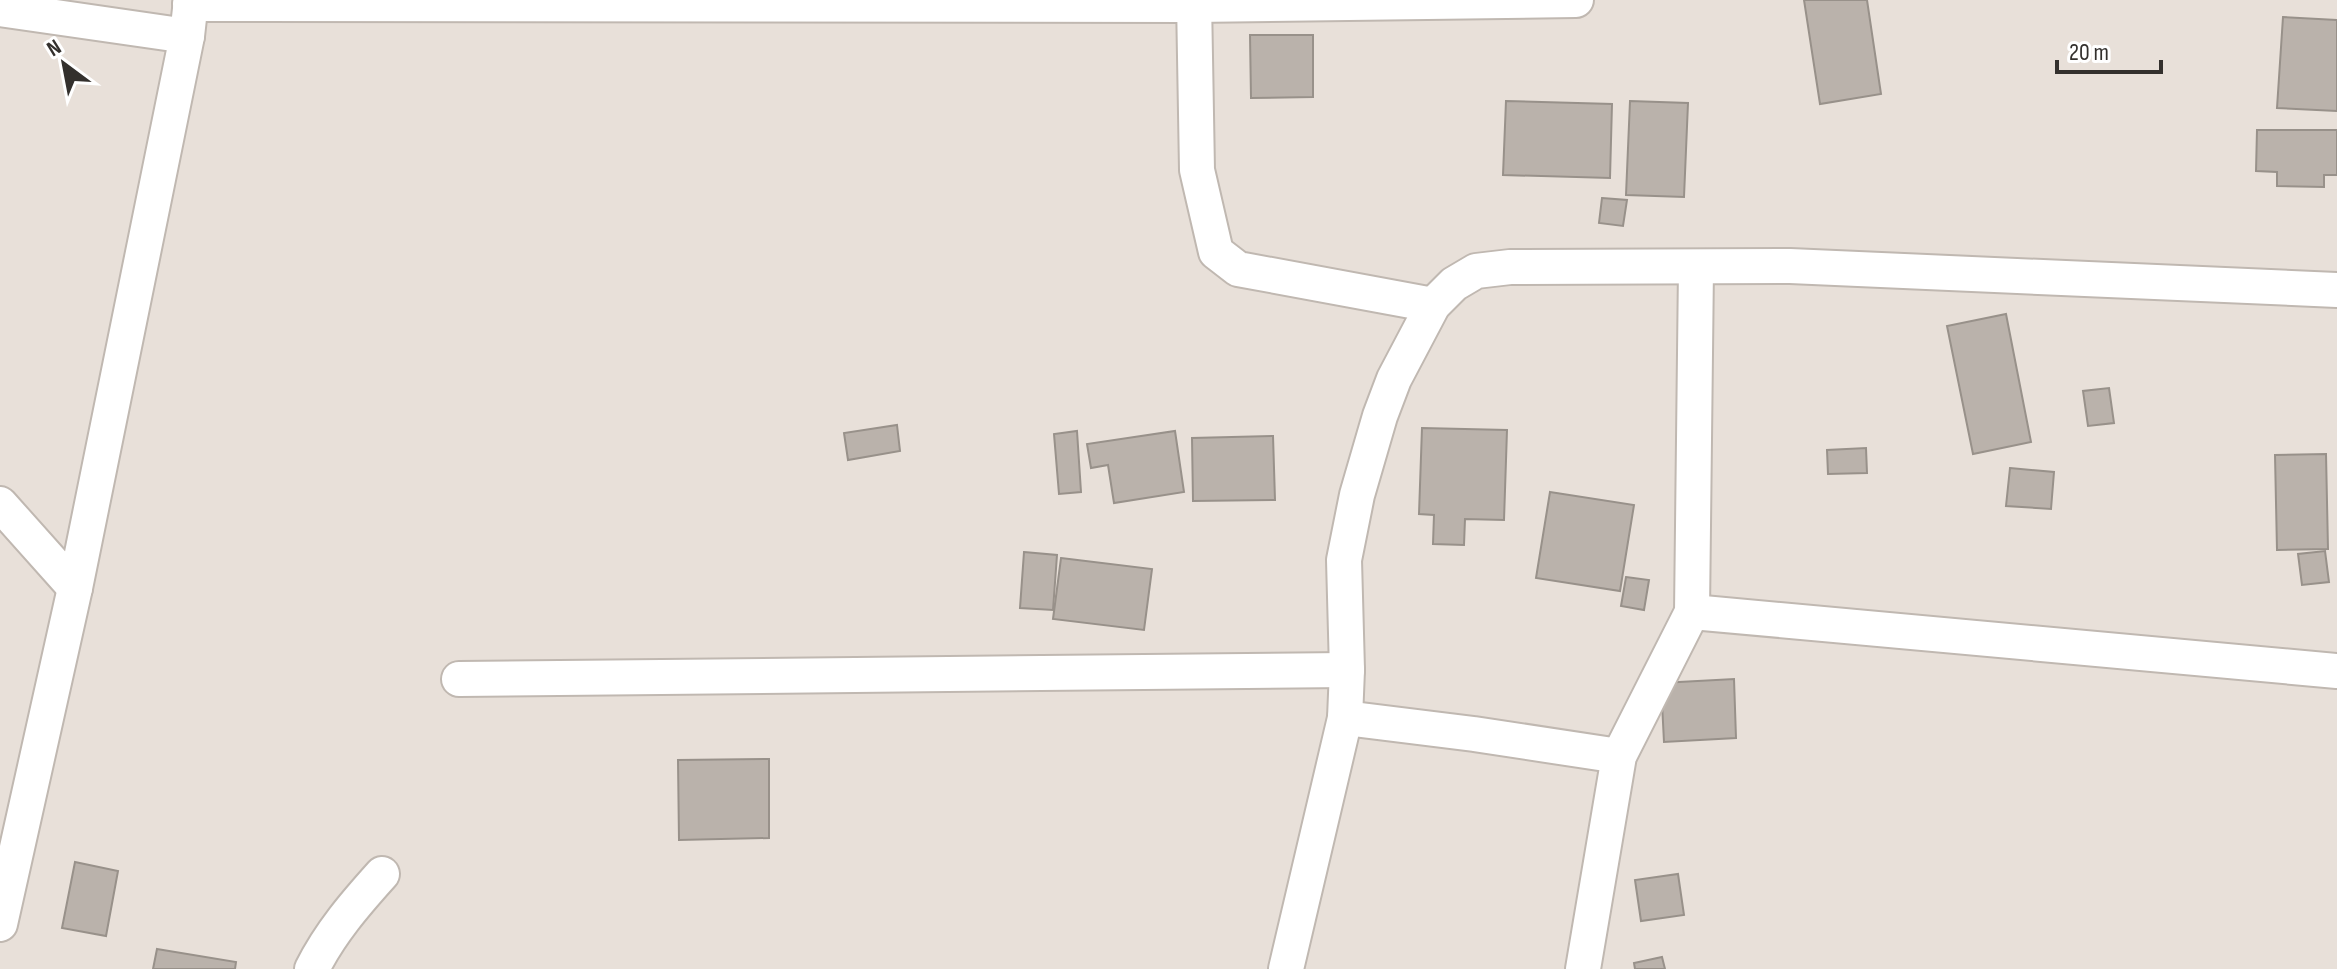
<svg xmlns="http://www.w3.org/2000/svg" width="2337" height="969" font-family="'Sofia Sans Condensed',sans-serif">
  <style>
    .building { fill: #bab2ab; stroke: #98918a; stroke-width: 2 }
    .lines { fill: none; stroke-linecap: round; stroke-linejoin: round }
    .minor-casing { stroke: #c0b8b1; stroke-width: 38 }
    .minor { stroke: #fff; stroke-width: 34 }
  </style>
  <rect width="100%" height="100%" fill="#e8e0d9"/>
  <!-- building -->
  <g class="building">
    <polygon points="1804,0 1867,0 1881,94 1820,104"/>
    <polygon points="2283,17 2337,20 2337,111 2277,108"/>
    <polygon points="1250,35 1313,35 1313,97 1251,98"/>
    <polygon points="1506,101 1612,104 1610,178 1503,175"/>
    <polygon points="1630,101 1688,103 1684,197 1626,195"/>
    <polygon points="2257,130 2337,130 2337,175 2324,175 2324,187 2277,186 2277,172 2256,171"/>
    <polygon points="1602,198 1627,200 1623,226 1599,223"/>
    <polygon points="2006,314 2031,442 1973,454 1947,326"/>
    <polygon points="2109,388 2114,423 2088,426 2083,391"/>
    <polygon points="897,425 900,451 848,460 844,433"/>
    <polygon points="1422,428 1507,430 1504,520 1465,519 1464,545 1433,544 1434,515 1419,514"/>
    <polygon points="1077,431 1081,492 1059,494 1054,434"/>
    <polygon points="1175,431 1184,492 1114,503 1108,465 1091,468 1087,444"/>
    <polygon points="1273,436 1275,500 1193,501 1192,438"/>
    <polygon points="1866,448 1867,473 1828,474 1827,450"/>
    <polygon points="2326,454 2328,549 2277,550 2275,455"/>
    <polygon points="2010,468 2054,472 2051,509 2006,506"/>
    <polygon points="1550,492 1634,505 1620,591 1536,578"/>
    <polygon points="2325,551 2329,582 2302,585 2298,554"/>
    <polygon points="1024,552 1057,555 1053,610 1020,608"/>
    <polygon points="1061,558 1152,569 1144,630 1053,619"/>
    <polygon points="1626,577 1649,580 1644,610 1621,606"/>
    <polygon points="1734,679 1736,738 1664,742 1661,683"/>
    <polygon points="769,759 769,838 679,840 678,760"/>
    <polygon points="75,862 118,871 106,936 62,928"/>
    <polygon points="1678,874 1684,915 1641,921 1635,880"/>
    <polygon points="157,949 236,962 235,969 153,969"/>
    <polygon points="1662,957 1665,969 1635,969 1634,963"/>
  </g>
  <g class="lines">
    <!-- minor casing -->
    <g class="minor-casing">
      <g id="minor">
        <polyline points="1194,0 1197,170 1216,252 1238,269 1433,305"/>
        <polyline points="190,4 1194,5 1576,0"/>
        <polyline points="0,9 187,36"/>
        <polyline points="0,504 75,588"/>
        <polyline points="1692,612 2337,671"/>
        <polyline points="459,679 1347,670"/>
        <polyline points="1345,718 1474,734 1619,756"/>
        <polyline points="0,924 75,588 187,36 191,0"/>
        <path d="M312 969C330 933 355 904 382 874"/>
        <polyline points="1286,969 1345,718 1347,670 1344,560 1357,495 1380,416 1394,379 1433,305 1454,284 1476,271 1510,267 1790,266 2337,290"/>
        <polyline points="1583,969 1619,756 1692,612 1696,267"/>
      </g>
    </g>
    <!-- minor -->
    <use href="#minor" class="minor"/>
  </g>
  <!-- north arrow -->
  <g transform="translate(64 64) rotate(328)" stroke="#ffffff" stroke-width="6" paint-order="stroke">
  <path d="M0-6L14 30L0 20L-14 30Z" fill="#33302d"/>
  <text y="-12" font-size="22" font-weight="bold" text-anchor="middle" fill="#33302d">N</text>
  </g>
  <!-- scale -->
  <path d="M2057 60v12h104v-12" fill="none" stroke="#33302d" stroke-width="4"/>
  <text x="2069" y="60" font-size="24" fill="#33302d" stroke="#ffffff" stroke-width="6" paint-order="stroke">20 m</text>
</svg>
